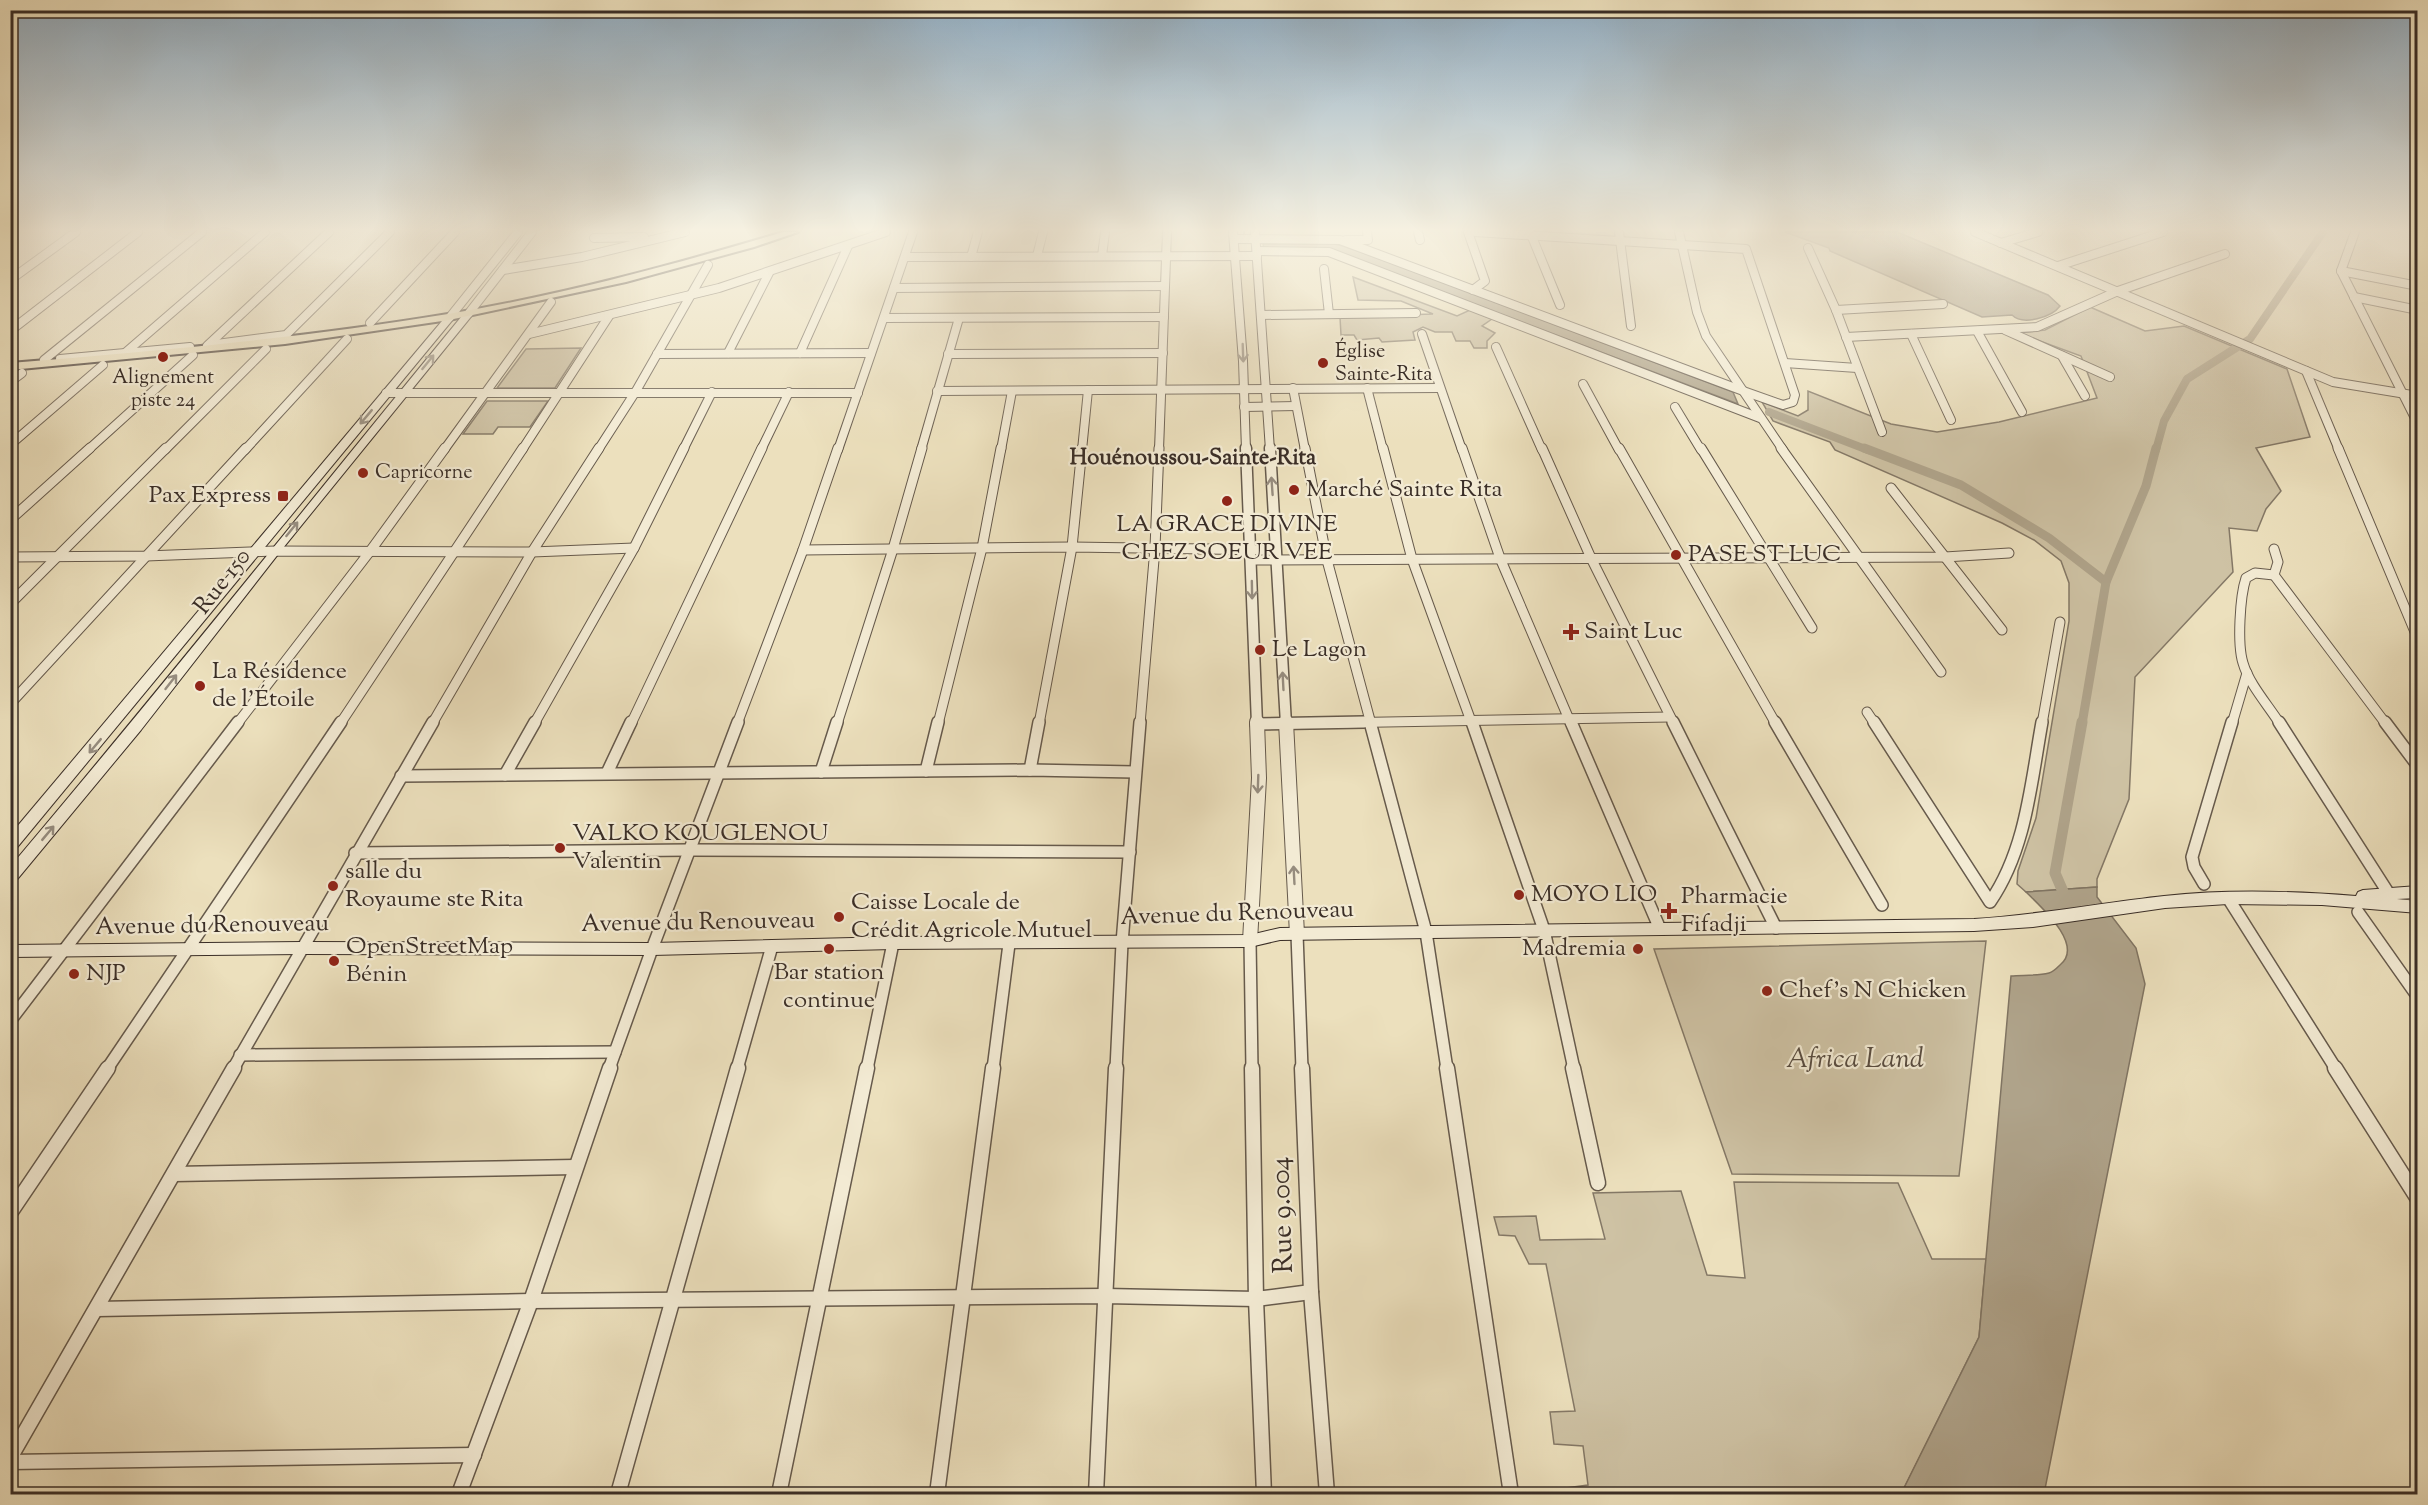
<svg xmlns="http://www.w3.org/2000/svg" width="2428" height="1505" font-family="'Sorts Mill Goudy',serif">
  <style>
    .green { fill: #cec2a4; stroke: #847866; stroke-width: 1.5 }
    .water { fill: #afa38a; stroke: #807462; stroke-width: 1.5 }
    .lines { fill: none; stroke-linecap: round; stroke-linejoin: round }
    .stream { stroke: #807462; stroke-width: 2 }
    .canal-far2 { stroke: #afa38a; stroke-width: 8 }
    .canal-far1 { stroke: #afa38a; stroke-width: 9 }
    .canal { stroke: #afa38a; stroke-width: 11 }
    .minor-far3-casing { stroke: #665a4c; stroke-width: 10 }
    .minor-far2-casing { stroke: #665a4c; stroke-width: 11 }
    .minor-far1-casing { stroke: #665a4c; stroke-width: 14 }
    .minor-casing { stroke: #665a4c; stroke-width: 17 }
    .tertiary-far2-casing { stroke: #665a4c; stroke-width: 10 }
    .tertiary-far1-casing { stroke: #665a4c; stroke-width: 13 }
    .tertiary-casing { stroke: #665a4c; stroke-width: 16 }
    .secondary-casing { stroke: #3a2e27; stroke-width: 2 }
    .trunk-casing { stroke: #3a2e27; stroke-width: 4 }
    .minor-far3 { stroke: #f3ebd4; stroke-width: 8 }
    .minor-far2 { stroke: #f3ebd4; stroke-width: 9 }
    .minor-far1 { stroke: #f3ebd4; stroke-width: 11 }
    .minor { stroke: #f3ebd4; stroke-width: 14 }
    .tertiary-far2 { stroke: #f3ebd4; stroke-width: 8 }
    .tertiary-far1 { stroke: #f3ebd4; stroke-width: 10 }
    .tertiary { stroke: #f3ebd4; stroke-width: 14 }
    .secondary { fill: #f3ebd4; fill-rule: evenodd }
    .trunk { fill: #ece0bd; fill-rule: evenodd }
    .oneway { stroke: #968c7e }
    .poi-dot { fill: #8f2418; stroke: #f3ebd4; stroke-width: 2 }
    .labels { text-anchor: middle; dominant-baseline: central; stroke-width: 4.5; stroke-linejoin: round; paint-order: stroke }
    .far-poi-label { font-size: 20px; fill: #3a2e27; stroke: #f3ebd4; text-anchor: start }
    .far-neighbourhood-label { font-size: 22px; font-weight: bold; fill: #3a2e27; stroke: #f3ebd4 }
    .poi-label { font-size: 24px; fill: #3a2e27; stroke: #f3ebd4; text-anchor: start }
    .street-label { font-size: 24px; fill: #3a2e27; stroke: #f3ebd4 }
    .near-park-label { font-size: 28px; font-style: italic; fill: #584c40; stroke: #f3ebd4 }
    .near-street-label { font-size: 28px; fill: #3a2e27; stroke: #f3ebd4 }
  </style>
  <rect width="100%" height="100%" fill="#ece0bd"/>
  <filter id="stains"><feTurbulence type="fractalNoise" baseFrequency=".00333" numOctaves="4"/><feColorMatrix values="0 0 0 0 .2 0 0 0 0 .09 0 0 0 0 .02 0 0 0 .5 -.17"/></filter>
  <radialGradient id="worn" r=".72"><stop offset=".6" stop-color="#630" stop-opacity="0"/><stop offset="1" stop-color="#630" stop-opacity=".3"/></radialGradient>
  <!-- green -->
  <g class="green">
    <polygon points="1353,277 1457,316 1470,310 1492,319 1482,326 1495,333 1487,341 1487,348 1474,348 1470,341 1456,341 1452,332 1435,332 1423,327 1413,332 1415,340 1382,342 1379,338 1357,340 1354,335 1341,335 1340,317 1433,314 1401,301 1358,300"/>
    <polygon points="2090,307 2145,331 2184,326 2287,369 2310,437 2256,448 2281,491 2266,509 2257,531 2229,528 2233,572 2135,677 2129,799 2097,879 2097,887 2026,892 2017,884 2018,871 2036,818 2069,621 2069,583 2061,561 2034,540 2002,523 1835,450 1830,442 1773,421 1762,402 1798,416 1808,410 1808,391 1891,424 1937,432 1999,422 2097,398 2081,356 2018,333 2045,330"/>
    <polygon points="581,348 555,388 497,388 526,349"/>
    <polygon points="487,401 548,401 530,427 498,427 493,434 463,434"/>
    <polygon points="1986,941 1959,1176 1732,1174 1654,949"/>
    <polygon points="1734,1182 1898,1183 1932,1259 1986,1259 1979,1337 1901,1494 1537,1494 1537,1492 1588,1485 1583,1446 1554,1444 1550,1412 1575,1411 1546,1264 1529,1264 1515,1236 1499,1235 1494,1217 1536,1216 1540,1240 1605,1239 1593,1193 1681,1191 1707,1275 1745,1278"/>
  </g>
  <!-- water -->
  <g class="water">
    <path d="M1785 232H1897L2048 295 2060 306C2052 317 2023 326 2012 315L1982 317 1830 251 1829 248Z"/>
    <polygon points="1330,243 1343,246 1403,267 1733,392 1738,404 1326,248 1264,249 1263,244"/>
    <path d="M2097 887V897L2136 948 2145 984 2044 1494H1901L1979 1337 2011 976C2023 975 2037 976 2049 973 2053 972 2057 968 2060 965 2085 945 2040 906 2026 892Z"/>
  </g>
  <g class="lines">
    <!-- stream -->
    <polyline class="stream" points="1244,232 1244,235"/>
    <!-- canal-far2 -->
    <g class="canal-far2">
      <polyline points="1769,412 1868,450"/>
      <polyline points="2156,450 2164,421 2187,379 2250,339 2323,232"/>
    </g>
    <!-- canal-far1 -->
    <g class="canal-far1">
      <polyline points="1864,448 1961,485 2049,538 2106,582"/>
      <polyline points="2082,724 2106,582 2146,486 2156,448"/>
    </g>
    <!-- canal -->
    <polyline class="canal" points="2067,901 2055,873 2082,722"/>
    <!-- minor-far3 casing -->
    <g class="minor-far3-casing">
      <g id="minor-far3">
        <polyline points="1418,232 1420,240"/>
        <polyline points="1468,232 1485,281 1473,290"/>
        <polyline points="1530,232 1560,305"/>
        <polyline points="1619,232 1631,326"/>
        <polyline points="1679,232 1697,312 1706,336 1783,450"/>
        <polyline points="2355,232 2341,271 2418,424"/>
        <polyline points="594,238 644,237"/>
        <polyline points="1235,239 1340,240 1746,392 1783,405 1793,402 1795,395 1746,249 1475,232"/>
        <polyline points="1346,240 1368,240 1367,232"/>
        <polyline points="2001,243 2038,232"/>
        <polyline points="1808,248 1836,310 1882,432"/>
        <polyline points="1257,251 1329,252 1760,418"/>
        <polyline points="1037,256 1043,232"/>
        <polyline points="1102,256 1105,232"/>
        <polyline points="905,257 1257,256"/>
        <polyline points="971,257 978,232"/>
        <polyline points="2058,266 2163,232"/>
        <polyline points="1324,269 1329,314"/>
        <polyline points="503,270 582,257 685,232"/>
        <polyline points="2341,271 2418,286"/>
        <polyline points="10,280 76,232"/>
        <polyline points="2414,286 2418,260"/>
        <polyline points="894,288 1165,286"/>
        <polyline points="2354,297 2418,310"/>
        <polyline points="1836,310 1943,304"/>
        <polyline points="1261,315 1416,313"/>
        <polyline points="884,318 1164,317"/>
        <polyline points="370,323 455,232"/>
        <polyline points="2005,330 2110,377"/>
        <polyline points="10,331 138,232"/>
        <polyline points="1977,331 2022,412"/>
        <polyline points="529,334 719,288 886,232"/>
        <polyline points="1422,334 1462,450"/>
        <polyline points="1911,334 1951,420"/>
        <polyline points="1846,337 2037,327 2118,291 2225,254"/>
        <polyline points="209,345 286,335 390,232"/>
        <polyline points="207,346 329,232"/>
        <polyline points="1496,347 1542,450"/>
        <polyline points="125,353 265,232"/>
        <polyline points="728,353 769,273"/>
        <polyline points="800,353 848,246"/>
        <polyline points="657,354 871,353"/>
        <polyline points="948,354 1163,353"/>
        <polyline points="2062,356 2085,396"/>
        <polyline points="60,359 190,347"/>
        <polyline points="44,360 202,232"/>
        <polyline points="1785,363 1857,368"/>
        <polyline points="2306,371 2339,450"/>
        <polyline points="10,382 22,373"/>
        <polyline points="1583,384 1619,450"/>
        <polyline points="1293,388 1305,450"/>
        <polyline points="1367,388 1383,450"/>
        <polyline points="937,391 1440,388"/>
        <polyline points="386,393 858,393"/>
        <polyline points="1244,407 1296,406"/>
        <polyline points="1675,407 1701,450"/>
        <polyline points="10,445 103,365"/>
        <polyline points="88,450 193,355"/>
        <polyline points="165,450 266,349"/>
        <polyline points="245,450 347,339"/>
        <polyline points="444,450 551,302"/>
        <polyline points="522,450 609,316"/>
        <polyline points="598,450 636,391 708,265"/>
        <polyline points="683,450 712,392"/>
        <polyline points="761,450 789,392"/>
        <polyline points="838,450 913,232"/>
        <polyline points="921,450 959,318"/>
        <polyline points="1001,450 1012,391"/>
        <polyline points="1082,450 1088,390"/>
        <polyline points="1159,450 1167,232"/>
      </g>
    </g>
    <!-- minor-far2 casing -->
    <g class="minor-far2-casing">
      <g id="minor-far2">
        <polyline points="1305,448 1327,560 1371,724"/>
        <polyline points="1383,448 1412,559 1472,724"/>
        <polyline points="1462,448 1500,558 1571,724"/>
        <polyline points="1542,448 1591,558 1674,724"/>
        <polyline points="1619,448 1776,724"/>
        <polyline points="1701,448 1812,628"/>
        <polyline points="1781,448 1941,672"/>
        <polyline points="2338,448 2418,639"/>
        <polyline points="1891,488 2002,630"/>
        <polyline points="10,520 90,448"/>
        <polyline points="2274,549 2278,562 2274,575 2386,724"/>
        <polyline points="803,550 1072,547 1276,550"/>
        <polyline points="10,557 146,556 275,551 532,552 634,548"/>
        <polyline points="1251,560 1945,557 2009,553"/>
        <path d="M2274 575 2255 573 2246 578C2240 596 2237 644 2243 663 2249 684 2268 705 2280 724"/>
        <polyline points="10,604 166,448"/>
        <polyline points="10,704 246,448"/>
        <polyline points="1867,712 1875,724"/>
        <polyline points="237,724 371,550 445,448"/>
        <polyline points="340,724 523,448"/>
        <polyline points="432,724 532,552 599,448"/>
        <polyline points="534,724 634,548 684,448"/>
        <polyline points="631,724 762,448"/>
        <polyline points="737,724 803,550 838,448"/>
        <polyline points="837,724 893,549 922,448"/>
        <polyline points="938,724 982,548 1001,448"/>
        <polyline points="1039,724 1072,547 1082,448"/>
        <polyline points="1140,724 1155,548 1159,448"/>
        <polyline points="1275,724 1670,717"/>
        <polyline points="2042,724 2060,622"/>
        <polyline points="2232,724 2247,673"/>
      </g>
    </g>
    <!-- minor-far1 casing -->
    <g class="minor-far1-casing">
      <g id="minor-far1">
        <polyline points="1370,722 1426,932 1447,1069"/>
        <polyline points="1472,722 1544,930 1574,1069"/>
        <polyline points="1571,722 1660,929"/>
        <polyline points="1673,722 1776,928"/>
        <polyline points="1775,722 1882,905"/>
        <path d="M1874 722 1990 902C2026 850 2031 783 2042 722"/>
        <polyline points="2279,722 2389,894"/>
        <polyline points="2385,722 2418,766"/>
        <polyline points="1256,724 1364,722"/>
        <polyline points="1030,770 1039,722"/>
        <polyline points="926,771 938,722"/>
        <polyline points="821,772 837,722"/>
        <polyline points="607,773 631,722"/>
        <polyline points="505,775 535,722"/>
        <polyline points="401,776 1030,770 1135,772"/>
        <polyline points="355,853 689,850 1130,852"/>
        <polyline points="2204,884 2194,867 2192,857 2232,722"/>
        <polyline points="2228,898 2336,1069"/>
        <polyline points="2358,912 2418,997"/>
        <polyline points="1297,934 1302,1069"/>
        <polyline points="1250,941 1252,1069"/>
        <polyline points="10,1021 238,722"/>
        <polyline points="240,1055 615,1052"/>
        <polyline points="107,1069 341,722"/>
        <polyline points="233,1069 433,722"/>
        <polyline points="609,1069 652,949 738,722"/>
        <polyline points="737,1069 772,946"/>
        <polyline points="867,1069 893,943"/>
        <polyline points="993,1069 1009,944"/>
        <polyline points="1116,1069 1122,943 1140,722"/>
      </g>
    </g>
    <!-- minor casing -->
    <g class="minor-casing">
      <g id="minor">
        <polyline points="1252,1068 1256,1299 1264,1494"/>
        <polyline points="1302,1068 1311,1292 1327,1494"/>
        <polyline points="1447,1068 1511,1494"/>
        <polyline points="1573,1068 1598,1183"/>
        <polyline points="2335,1068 2418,1199"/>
        <polyline points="174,1174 575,1167"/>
        <polyline points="10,1213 108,1068"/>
        <polyline points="97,1309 531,1301 1105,1296 1256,1299 1311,1292"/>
        <polyline points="10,1458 234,1068"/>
        <polyline points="10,1462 474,1455"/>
        <polyline points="459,1494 531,1301 610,1068"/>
        <polyline points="618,1494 738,1068"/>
        <polyline points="779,1494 867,1068"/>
        <polyline points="937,1494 993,1068"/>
        <polyline points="1096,1494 1116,1068"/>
      </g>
    </g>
    <!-- tertiary-far2 casing -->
    <g class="tertiary-far2-casing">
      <g id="tertiary-far2">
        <polyline points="1233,232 1243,361 1246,450"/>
        <polyline points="1255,232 1270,450"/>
        <polyline points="1975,232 2333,382 2418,396"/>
        <polyline points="469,313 532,232"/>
        <polyline points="450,317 518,232"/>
      </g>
    </g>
    <!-- tertiary-far1 casing -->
    <g class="tertiary-far1-casing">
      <g id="tertiary-far1">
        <polyline points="1246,448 1257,724"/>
        <polyline points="1270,448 1286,724"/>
      </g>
    </g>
    <!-- tertiary casing -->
    <g class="tertiary-casing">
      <g id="tertiary">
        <polyline points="1286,722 1297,934"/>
        <polyline points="1250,941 1259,778 1257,722"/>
      </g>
    </g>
    <!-- secondary casing -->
    <g class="secondary-casing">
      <g id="secondary">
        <path d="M466 311 474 313 279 553 141 730 15 882 10 884V867C165 684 314 496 466 311Z"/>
        <polygon points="447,315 455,317 15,850 10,851 10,835"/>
        <path d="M2418 886V898L2397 899 2418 901V913L2322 905 2228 904 2165 908 2033 927 1974 931 1280 940 1250 947 893 949 652 955 301 954 10 957V945L301 942 652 943 893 937 1250 935 1280 928 1974 919C2039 915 2100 903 2164 896 2227 889 2293 891 2356 896L2358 892 2363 890Z"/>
      </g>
    </g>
    <!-- trunk casing -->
    <g class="trunk-casing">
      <path id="trunk" d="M783 232H798L754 247 626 282 449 320 285 344 10 370V363C157 351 303 338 448 314 562 295 673 265 783 232Z"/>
    </g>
    <!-- minor-far3 -->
    <use href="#minor-far3" class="minor-far3"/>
    <!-- minor-far2 -->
    <use href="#minor-far2" class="minor-far2"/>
    <!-- minor-far1 -->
    <use href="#minor-far1" class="minor-far1"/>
    <!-- minor -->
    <use href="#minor" class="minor"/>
    <!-- tertiary-far2 -->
    <use href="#tertiary-far2" class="tertiary-far2"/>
    <!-- tertiary-far1 -->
    <use href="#tertiary-far1" class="tertiary-far1"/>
    <!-- tertiary -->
    <use href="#tertiary" class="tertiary"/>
    <!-- secondary -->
    <use href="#secondary" class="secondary"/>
    <!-- trunk -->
    <use href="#trunk" class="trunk"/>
  </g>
  <!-- one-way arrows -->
  <defs><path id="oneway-shaft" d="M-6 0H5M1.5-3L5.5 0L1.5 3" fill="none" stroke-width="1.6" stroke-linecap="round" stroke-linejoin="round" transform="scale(1.5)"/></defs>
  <g class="oneway">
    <use href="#oneway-shaft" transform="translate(1243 353) rotate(88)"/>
    <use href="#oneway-shaft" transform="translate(428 362) rotate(-51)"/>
    <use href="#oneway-shaft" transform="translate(366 417) rotate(130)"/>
    <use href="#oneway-shaft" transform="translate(1272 486) rotate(-94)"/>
    <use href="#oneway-shaft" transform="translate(292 529) rotate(-51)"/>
    <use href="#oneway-shaft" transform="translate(1252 590) rotate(89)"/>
    <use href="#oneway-shaft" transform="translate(1283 681) rotate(-93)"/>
    <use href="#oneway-shaft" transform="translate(171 682) rotate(-52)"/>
    <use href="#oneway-shaft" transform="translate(95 746) rotate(130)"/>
    <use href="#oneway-shaft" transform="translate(1258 784) rotate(92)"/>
    <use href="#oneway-shaft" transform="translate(48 833) rotate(-50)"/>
    <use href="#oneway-shaft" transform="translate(1294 875) rotate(-93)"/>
  </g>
  <!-- sky -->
  <linearGradient id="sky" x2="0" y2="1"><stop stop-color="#91adc2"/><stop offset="0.52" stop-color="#f6f1e1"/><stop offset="1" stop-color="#f6f1e1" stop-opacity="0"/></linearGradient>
  <rect width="2428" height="442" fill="url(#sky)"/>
  <!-- markers -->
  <g class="poi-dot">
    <circle cx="163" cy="357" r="6"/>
    <circle cx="1323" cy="363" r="6"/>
    <circle cx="363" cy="473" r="6"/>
    <circle cx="1294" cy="490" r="6"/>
    <rect x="277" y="490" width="12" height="12" rx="3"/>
    <circle cx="1227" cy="501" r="6"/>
    <circle cx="1676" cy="555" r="6"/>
    <path d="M1568 623h6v6h6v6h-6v6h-6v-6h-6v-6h6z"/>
    <circle cx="1260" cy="650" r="6"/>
    <circle cx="200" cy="686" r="6"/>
    <circle cx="560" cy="848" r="6"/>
    <circle cx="333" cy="886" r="6"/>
    <circle cx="1519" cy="895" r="6"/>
    <path d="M1666 902h6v6h6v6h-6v6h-6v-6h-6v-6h6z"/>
    <circle cx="839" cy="917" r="6"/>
    <circle cx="829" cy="949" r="6"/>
    <circle cx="1638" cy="949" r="6"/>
    <circle cx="334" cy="961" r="6"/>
    <circle cx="74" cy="974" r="6"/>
    <circle cx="1767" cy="991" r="6"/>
  </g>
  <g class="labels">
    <!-- far-poi labels -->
    <g class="far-poi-label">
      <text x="1335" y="352">Église<tspan x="1335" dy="23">Sainte-Rita</tspan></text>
      <text x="163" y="378" text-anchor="middle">Alignement<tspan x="163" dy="23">piste 24</tspan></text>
      <text x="375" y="473">Capricorne</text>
    </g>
    <!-- far-neighbourhood labels -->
    <g class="far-neighbourhood-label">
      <text x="1193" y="459">Houénoussou-Sainte-Rita</text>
    </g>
    <!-- poi labels -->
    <g class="poi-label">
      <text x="1306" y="490">Marché Sainte Rita</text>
      <text x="271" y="496" text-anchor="end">Pax Express</text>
      <text x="1227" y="525" text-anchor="middle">LA GRACE DIVINE<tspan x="1227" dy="28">CHEZ SOEUR VEE</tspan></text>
      <text x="1688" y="555">PASE ST LUC</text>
      <text x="1584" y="632">Saint Luc</text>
      <text x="1272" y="650">Le Lagon</text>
      <text x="212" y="672">La Résidence<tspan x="212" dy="28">de l'Étoile</tspan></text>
      <text x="572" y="834">VALKO KOUGLENOU<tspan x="572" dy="28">Valentin</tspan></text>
      <text x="345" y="872">salle du<tspan x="345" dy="28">Royaume ste Rita</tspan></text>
      <text x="1531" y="895">MOYO LIO</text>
      <text x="1681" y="897">Pharmacie<tspan x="1681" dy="28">Fifadji</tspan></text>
      <text x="851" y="903">Caisse Locale de<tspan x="851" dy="28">Crédit Agricole Mutuel</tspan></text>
      <text x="346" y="947">OpenStreetMap<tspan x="346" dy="28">Bénin</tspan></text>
      <text x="1626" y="949" text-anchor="end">Madremia</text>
      <text x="829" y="973" text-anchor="middle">Bar station<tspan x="829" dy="28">continue</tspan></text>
      <text x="86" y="974">NJP</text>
      <text x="1779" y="991">Chef's N Chicken</text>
    </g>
    <!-- street labels -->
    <g class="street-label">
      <text transform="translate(223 582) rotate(-52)">Rue 150</text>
      <text transform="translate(1237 914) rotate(-2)">Avenue du Renouveau</text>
      <text transform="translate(698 923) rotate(-1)">Avenue du Renouveau</text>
      <text transform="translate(212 926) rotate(-1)">Avenue du Renouveau</text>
    </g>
    <!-- near-park labels -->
    <g class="near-park-label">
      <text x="1855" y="1060">Africa Land</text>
    </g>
    <!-- near-street labels -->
    <g class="near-street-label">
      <text transform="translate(1283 1215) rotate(-92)">Rue 9.004</text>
    </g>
  </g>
  <!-- margin -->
  <rect width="2428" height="1505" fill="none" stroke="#ece0bd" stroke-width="36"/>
  <rect x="12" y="12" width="2404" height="1481" fill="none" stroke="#3a2e27" stroke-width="3"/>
  <rect x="18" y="18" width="2392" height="1469" fill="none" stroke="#3a2e27" stroke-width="1.5"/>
  <rect width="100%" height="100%" filter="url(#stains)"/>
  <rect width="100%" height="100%" fill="url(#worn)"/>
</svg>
